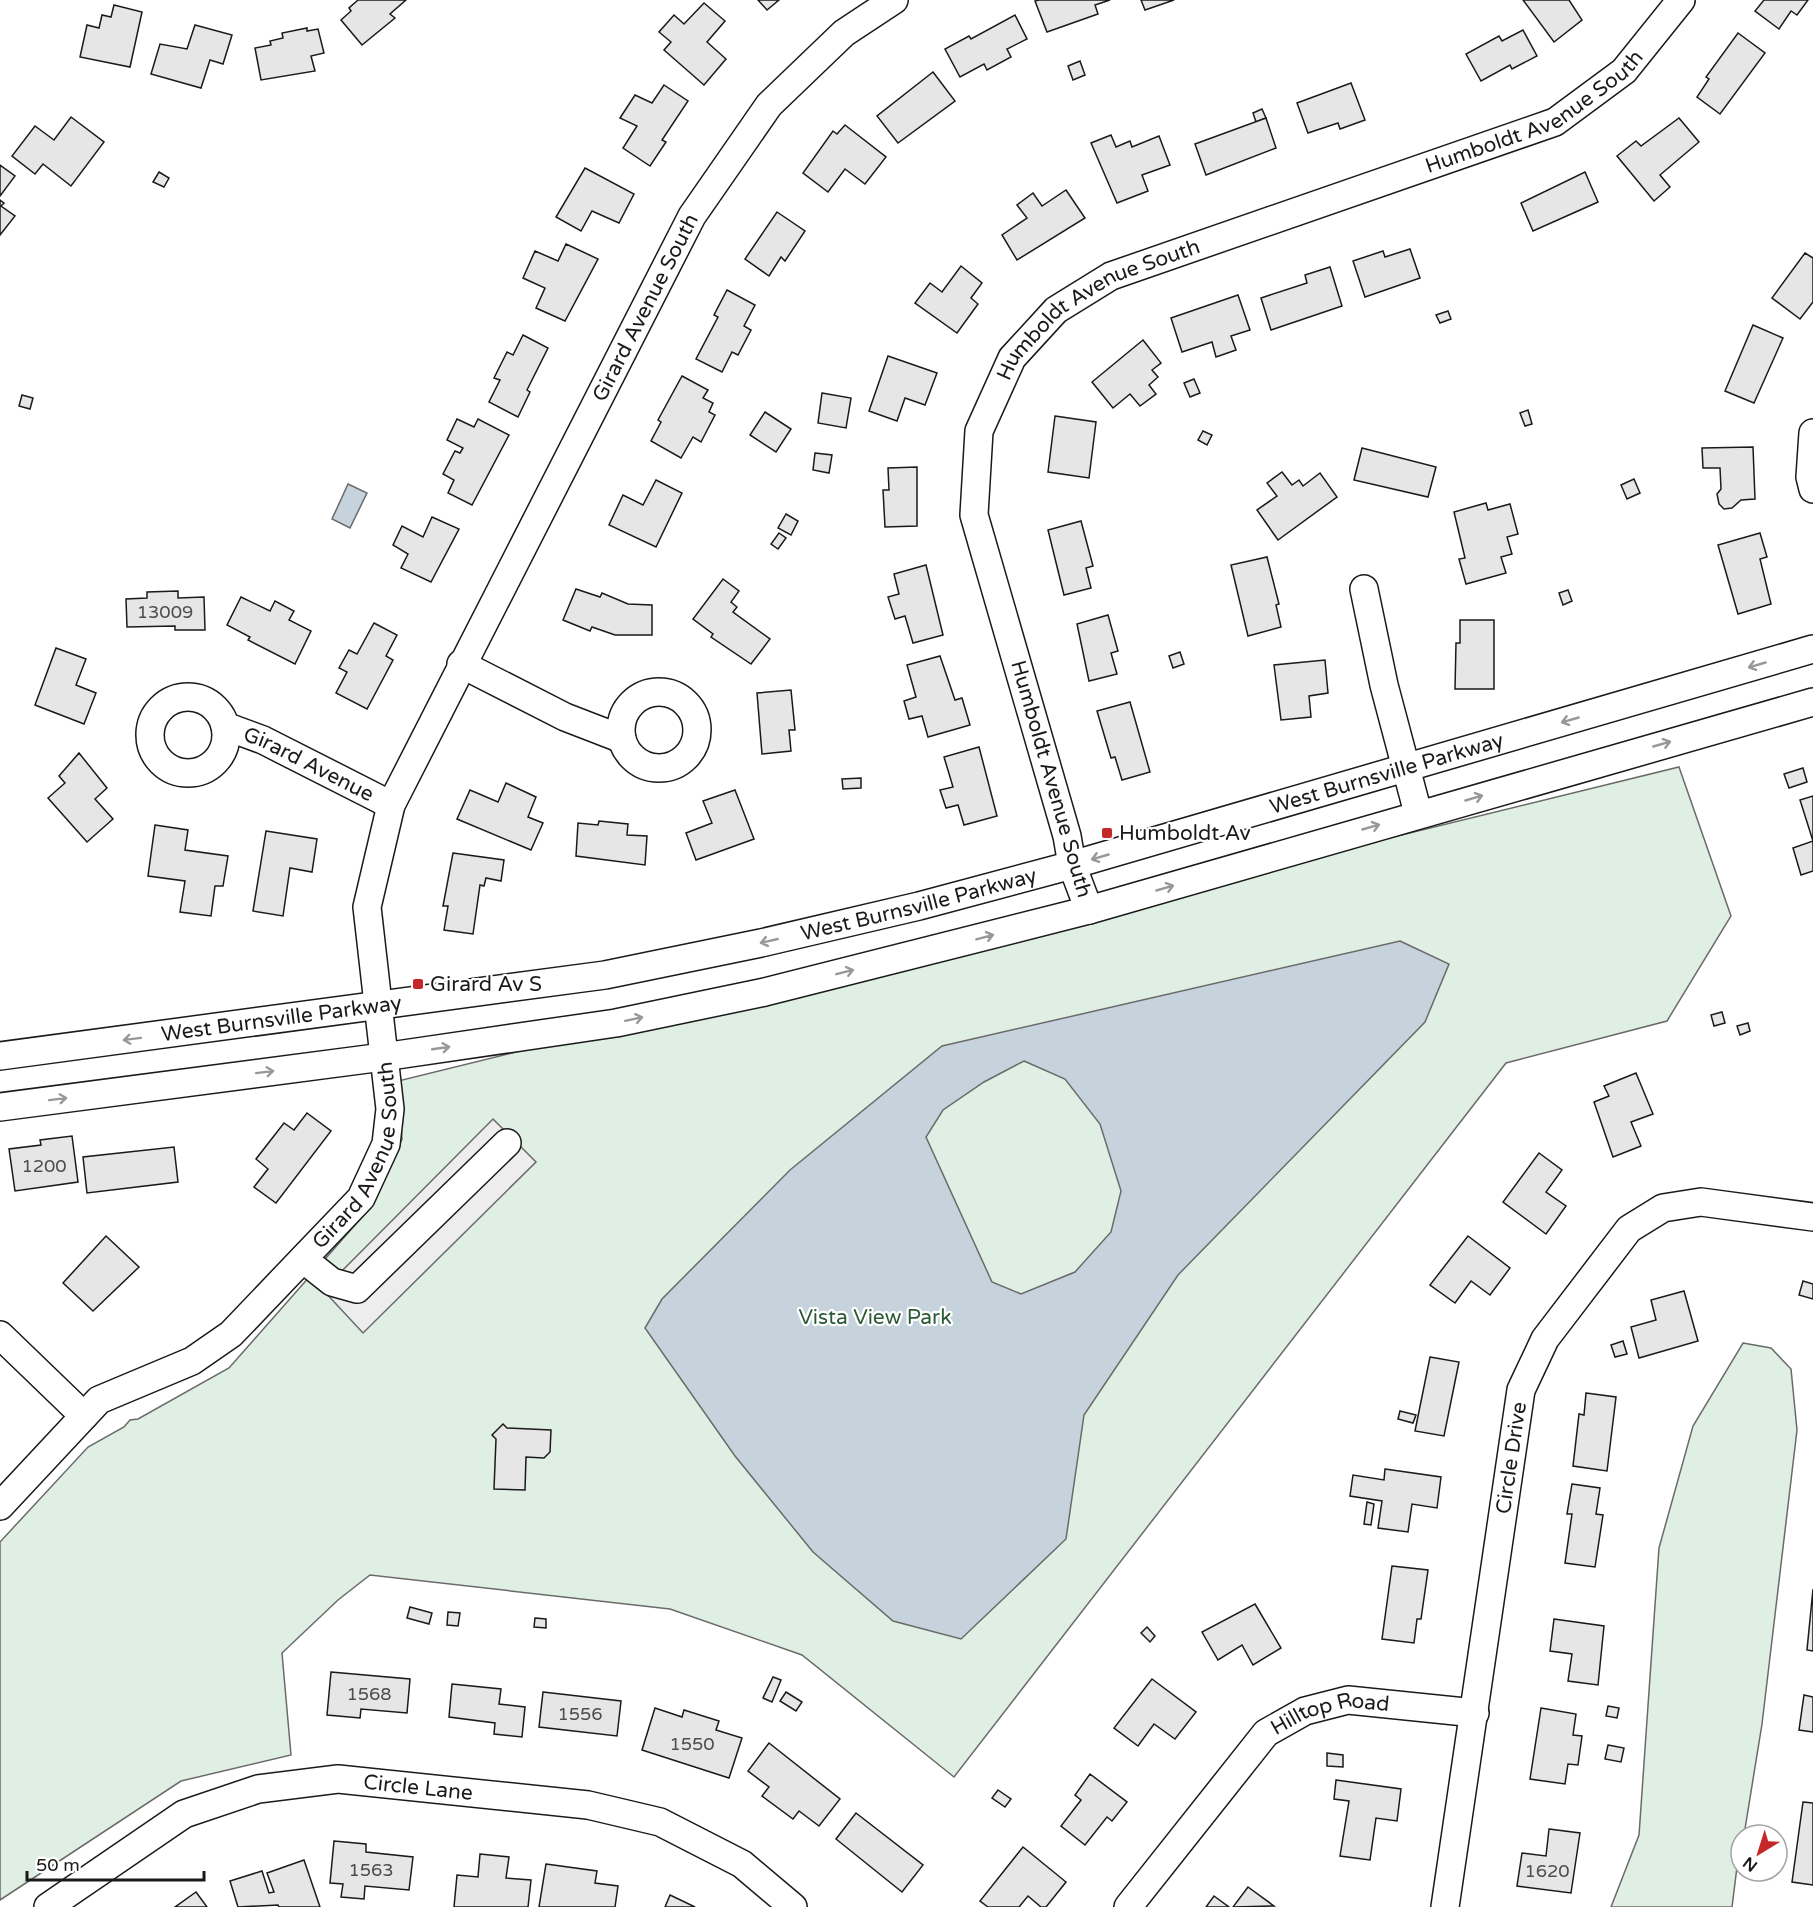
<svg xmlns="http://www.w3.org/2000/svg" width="1813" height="1907" font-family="'Varela Round',sans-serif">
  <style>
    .green { fill: #e0efe3; stroke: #6a6a6a; stroke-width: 1.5 }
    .parking { fill: #ededed; stroke: #6a6a6a; stroke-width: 1.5 }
    .water { fill: #c6d2dc; stroke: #6a6a6a; stroke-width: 1.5; fill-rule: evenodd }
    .building { fill: #e6e6e6; stroke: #1a1a1a; stroke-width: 1.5 }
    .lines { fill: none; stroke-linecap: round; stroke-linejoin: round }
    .minor-casing { stroke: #1a1a1a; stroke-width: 30 }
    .minor { stroke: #fff; stroke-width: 27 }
    .oneway { stroke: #989898 }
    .poi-dot { fill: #c62828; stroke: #fff; stroke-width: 2 }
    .labels { text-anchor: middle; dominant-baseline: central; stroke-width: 4.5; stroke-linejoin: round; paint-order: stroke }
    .number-label { font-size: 18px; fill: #4d4d4d }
    .street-label { font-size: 21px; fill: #1a1a1a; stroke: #fff }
    .poi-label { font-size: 21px; fill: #1a1a1a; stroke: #fff; text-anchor: start }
    .park-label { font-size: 21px; fill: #2b5a34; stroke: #fff }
  </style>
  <rect width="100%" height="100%" fill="#fff"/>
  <!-- green -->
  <g class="green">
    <polygon points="1679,767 1731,916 1667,1021 1506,1063 954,1777 802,1655 670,1609 370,1575 338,1600 282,1653 291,1755 181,1781 0,1900 0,1542 88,1447 124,1427 130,1420 138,1419 229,1368 370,1208 402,1139 398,1081"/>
    <polygon points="1743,1343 1771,1348 1791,1369 1797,1430 1762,1724 1744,1835 1741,1835 1732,1907 1611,1907 1639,1835 1659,1548 1693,1426"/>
  </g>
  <!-- parking -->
  <polygon class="parking" points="493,1119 536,1162 363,1333 323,1290"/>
  <!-- water -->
  <g class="water">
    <polygon points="348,484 367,493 350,528 332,519"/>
    <path d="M1400 941 1449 964 1425 1022 1178 1275 1084 1415 1066 1539 961 1639 893 1621 813 1552 735 1456 645 1328 662 1299 790 1170 942 1046ZM1024 1061 1065 1079 1100 1124 1121 1191 1111 1232 1075 1272 1021 1294 992 1282 926 1137 943 1110 984 1082Z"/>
  </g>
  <!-- building -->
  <g class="building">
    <polygon points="358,0 406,0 390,14 395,18 362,45 341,20 351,11 349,8"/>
    <polygon points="758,0 779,0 767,10"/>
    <polygon points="1039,0 1110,0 1095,5 1098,14 1047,32 1035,1"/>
    <polygon points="1141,0 1174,0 1145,10"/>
    <polygon points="1523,0 1569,0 1582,20 1554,42"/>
    <polygon points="1764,0 1808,0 1797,15 1791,11 1779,29 1755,11"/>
    <polygon points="704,3 725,21 707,42 726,59 704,85 664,50 671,42 659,32 674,15 684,24"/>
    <polygon points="114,5 142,12 130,67 80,57 87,25 99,28 102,15 111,17"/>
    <polygon points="1015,15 1027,39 1007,49 1011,57 987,70 984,64 960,77 945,49 969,36 971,39"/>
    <polygon points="195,25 232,35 223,64 210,60 201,88 151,74 160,44 187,49"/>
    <polygon points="307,28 307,31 318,29 324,53 311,56 315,71 261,80 255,48 271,45 270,41 283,38 282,33"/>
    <polygon points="1523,30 1537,56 1512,69 1510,65 1481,81 1466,54 1499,36 1502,41"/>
    <polygon points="1738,33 1765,53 1720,114 1697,97 1709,79 1706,77"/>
    <polygon points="1080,61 1085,75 1073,80 1068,66"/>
    <polygon points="933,72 955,101 898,143 877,116"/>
    <polygon points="1351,83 1365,120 1340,129 1338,123 1308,133 1297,103"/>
    <polygon points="664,85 688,101 662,140 666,142 650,166 623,148 637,126 620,118 635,95 652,103"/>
    <polygon points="1262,109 1266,118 1256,122 1253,113"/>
    <polygon points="71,117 104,142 71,186 43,164 35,174 12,156 35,126 54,140"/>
    <polygon points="1266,118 1276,148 1206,175 1195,144"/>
    <polygon points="1679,118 1699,142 1660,175 1670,187 1654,201 1617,156 1636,141 1641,146"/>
    <polygon points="845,125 886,157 865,184 845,169 828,192 803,173 833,131 837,134"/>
    <polygon points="1111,135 1116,147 1130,141 1132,147 1159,136 1170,165 1142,175 1148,191 1117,203 1091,143"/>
    <polygon points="0,165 15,176 0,196"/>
    <polygon points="585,168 634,194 619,223 592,211 581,231 556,217"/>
    <polygon points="159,172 169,178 164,187 153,182"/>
    <polygon points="1585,172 1598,202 1533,231 1521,203"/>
    <polygon points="1066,190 1085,218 1017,260 1002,235 1027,218 1017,205 1033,193 1042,206"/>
    <polygon points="0,200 4,203 1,206 15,216 0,235"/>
    <polygon points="777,212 805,231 785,261 781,257 769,276 745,259"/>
    <polygon points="566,244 598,259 565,321 536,308 545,288 523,278 535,251 558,261"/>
    <polygon points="1410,249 1420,278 1365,297 1353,261 1383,251 1385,257"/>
    <polygon points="1805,253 1813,258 1813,302 1800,319 1772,298"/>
    <polygon points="961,266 982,283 971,298 978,304 957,333 915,303 930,283 942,292"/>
    <polygon points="1330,267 1342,306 1271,330 1261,298 1307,283 1305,275"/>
    <polygon points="727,290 755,305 744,326 751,330 738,355 732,352 722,372 696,359 718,317 714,315"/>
    <polygon points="1238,295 1250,330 1231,336 1236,350 1216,357 1212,342 1182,352 1171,318"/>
    <polygon points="1448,311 1451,319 1440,323 1436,315"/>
    <polygon points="1753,325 1783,338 1754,403 1725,391"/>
    <polygon points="523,335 548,348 527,390 530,392 518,417 489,402 500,380 494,378 507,352 513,355"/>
    <polygon points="1143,340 1161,363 1152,370 1158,377 1149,385 1156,394 1140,406 1130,394 1113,408 1092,382"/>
    <polygon points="888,356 937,373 925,405 905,398 897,421 869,411"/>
    <polygon points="682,376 708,390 703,398 713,403 709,412 715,415 701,442 693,437 681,458 651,441 661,422 658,420"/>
    <polygon points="1194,379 1200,393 1190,397 1184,383"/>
    <polygon points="822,393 851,398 846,428 818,423"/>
    <polygon points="22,395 33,398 30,409 19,406"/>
    <polygon points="1528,410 1532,424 1525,426 1520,413"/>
    <polygon points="765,412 791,429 776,452 750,435"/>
    <polygon points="1055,416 1096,422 1089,478 1048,472"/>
    <polygon points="457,419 474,427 478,419 509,435 472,505 448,493 454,480 443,474 455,451 460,453 463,448 447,440"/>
    <polygon points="1203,431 1212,435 1207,445 1198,440"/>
    <polygon points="1753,447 1755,499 1741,500 1732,508 1724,509 1719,504 1717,494 1721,489 1720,468 1703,468 1702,448"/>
    <polygon points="1362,448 1436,467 1428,497 1354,480"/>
    <polygon points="815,453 832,455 829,473 813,470"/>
    <polygon points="917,467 917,526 885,527 883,490 889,490 888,468"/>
    <polygon points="1282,472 1292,485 1299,480 1303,486 1320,473 1337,497 1278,540 1257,510 1277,496 1267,483"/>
    <polygon points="1634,479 1640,493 1627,499 1621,485"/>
    <polygon points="656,480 682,493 656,547 609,525 623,495 643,505"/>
    <polygon points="1486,503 1488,510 1510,504 1518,534 1507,537 1512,554 1501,557 1506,573 1466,584 1459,559 1465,558 1454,512"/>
    <polygon points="786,514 798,521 791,535 778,528"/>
    <polygon points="432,517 459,529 431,582 401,568 408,554 393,545 402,526 423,537"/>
    <polygon points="1081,521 1093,566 1086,568 1091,588 1064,595 1048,530"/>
    <polygon points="779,533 786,538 778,549 771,544"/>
    <polygon points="1760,533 1767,557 1760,559 1771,604 1738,614 1718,545"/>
    <polygon points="1267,557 1279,604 1276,605 1281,627 1248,636 1231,565"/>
    <polygon points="926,565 943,635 913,643 905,616 895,619 888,597 899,594 894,574"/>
    <polygon points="723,579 739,591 731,602 737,607 733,612 770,639 751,664 711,637 713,634 693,619"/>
    <polygon points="576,589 600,597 602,593 628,604 652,605 652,635 615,635 592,627 590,631 563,620"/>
    <polygon points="1568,590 1572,601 1563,605 1559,593"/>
    <polygon points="178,591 178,598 204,597 205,630 175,630 175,626 127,627 126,599 147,598 147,592"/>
    <polygon points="241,597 270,611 275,601 294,611 289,620 311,631 295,664 248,640 250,637 227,625"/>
    <polygon points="1108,615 1118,651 1111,653 1117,674 1089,681 1077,624"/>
    <polygon points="1460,620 1494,620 1494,689 1455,689 1456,643 1460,643"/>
    <polygon points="374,623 397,635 386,656 393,660 367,709 336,693 347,672 339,668 349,650 357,654"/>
    <polygon points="56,648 86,659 76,685 96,693 84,724 35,705"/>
    <polygon points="1180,652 1184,664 1173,668 1169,656"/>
    <polygon points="940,656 955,700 962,698 970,725 928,737 922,716 909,719 904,701 916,697 907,665"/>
    <polygon points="1325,660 1328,693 1309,696 1311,717 1281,720 1274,665"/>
    <polygon points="791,690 795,730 789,730 791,751 762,754 757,693"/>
    <polygon points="1130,702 1150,772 1122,780 1115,757 1111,758 1097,711"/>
    <polygon points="979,747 997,816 964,825 958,805 946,808 940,790 953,787 944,757"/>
    <polygon points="79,753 107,788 95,799 113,819 87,842 48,798 65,783 59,776"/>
    <polygon points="1803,768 1807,782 1789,788 1784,774"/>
    <polygon points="861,778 861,788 843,789 842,779"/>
    <polygon points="506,783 536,797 528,817 543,823 531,850 457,819 470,790 498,802"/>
    <polygon points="735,790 754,839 696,860 686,833 712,823 703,801"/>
    <polygon points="1813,796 1813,841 1800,800"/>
    <polygon points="599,821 628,824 627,835 647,836 645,865 576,856 578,823 598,825"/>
    <polygon points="155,825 188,830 185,850 228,856 223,886 215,886 211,916 180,912 185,881 148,876"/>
    <polygon points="266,831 317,839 312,872 290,868 283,916 253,911"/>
    <polygon points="1813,841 1813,871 1801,875 1793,848"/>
    <polygon points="453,853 504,860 501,881 486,878 484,886 480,885 473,934 444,930 448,906 443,906"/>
    <polygon points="1722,1012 1725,1023 1714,1026 1711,1015"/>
    <polygon points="1748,1023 1750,1031 1740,1035 1737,1026"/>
    <polygon points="1636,1073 1653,1114 1631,1122 1641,1146 1613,1157 1594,1102 1609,1096 1604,1086"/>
    <polygon points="307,1113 331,1131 276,1203 254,1187 268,1169 256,1159 284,1123 294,1130"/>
    <polygon points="72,1136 78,1182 15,1191 9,1149 41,1145 40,1140"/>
    <polygon points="174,1147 178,1182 87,1193 83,1157"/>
    <polygon points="1539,1153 1562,1170 1546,1192 1566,1206 1546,1234 1503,1202"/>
    <polygon points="106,1236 139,1267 93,1311 63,1283"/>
    <polygon points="1468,1236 1510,1268 1490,1295 1471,1281 1455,1303 1430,1285"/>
    <polygon points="1803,1281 1813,1284 1813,1299 1799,1295"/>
    <polygon points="1684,1291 1698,1341 1639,1358 1631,1327 1656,1320 1651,1300"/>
    <polygon points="1623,1341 1627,1354 1615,1357 1611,1345"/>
    <polygon points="1430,1357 1459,1362 1444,1436 1415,1431"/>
    <polygon points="1586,1393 1616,1397 1607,1471 1573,1466 1579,1414 1584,1415"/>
    <polygon points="1400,1411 1416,1415 1413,1423 1398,1419"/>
    <polygon points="503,1424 507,1428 551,1430 550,1452 544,1458 526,1457 525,1490 494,1489 496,1439 492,1435"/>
    <polygon points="1385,1469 1441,1477 1437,1508 1412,1504 1408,1532 1378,1528 1382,1501 1350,1496 1353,1475 1384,1480"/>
    <polygon points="1572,1484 1600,1488 1596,1514 1603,1515 1595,1567 1565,1563 1572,1514 1567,1514"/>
    <polygon points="1367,1502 1374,1504 1371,1525 1364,1524"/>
    <polygon points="1392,1566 1428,1570 1421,1619 1417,1619 1414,1643 1382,1639"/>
    <polygon points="1813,1589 1813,1651 1807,1650"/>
    <polygon points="1255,1604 1281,1648 1253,1665 1242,1645 1218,1660 1202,1632"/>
    <polygon points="410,1607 432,1613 429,1624 407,1618"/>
    <polygon points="448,1612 460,1613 458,1626 447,1625"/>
    <polygon points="535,1618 546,1619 546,1628 534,1627"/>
    <polygon points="1554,1619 1604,1626 1598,1685 1568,1681 1572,1654 1550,1651"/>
    <polygon points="1147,1627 1155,1636 1150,1642 1141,1633"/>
    <polygon points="331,1672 410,1679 407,1713 361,1709 360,1718 327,1715"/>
    <polygon points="773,1677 781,1680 772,1702 763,1698"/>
    <polygon points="1152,1679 1196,1712 1175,1739 1154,1724 1138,1746 1114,1728"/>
    <polygon points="452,1684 501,1689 499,1704 525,1707 522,1737 494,1734 495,1723 449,1717"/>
    <polygon points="543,1692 621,1701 617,1736 539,1727"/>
    <polygon points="786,1692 802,1702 796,1711 780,1701"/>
    <polygon points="1804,1695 1813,1697 1813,1732 1799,1730"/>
    <polygon points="1608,1706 1619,1708 1617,1718 1606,1716"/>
    <polygon points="655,1708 682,1717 684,1710 719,1721 716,1730 742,1738 729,1778 642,1750"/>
    <polygon points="1541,1708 1576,1714 1573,1735 1582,1736 1578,1765 1568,1764 1565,1784 1530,1779"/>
    <polygon points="769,1743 840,1799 819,1826 799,1811 793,1819 762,1796 769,1787 748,1771"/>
    <polygon points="1608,1745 1624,1748 1621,1762 1605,1759"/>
    <polygon points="1327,1753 1343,1755 1343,1767 1327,1766"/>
    <polygon points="1090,1774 1127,1802 1112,1821 1107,1817 1085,1845 1061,1826 1081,1800 1075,1795"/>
    <polygon points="1336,1780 1401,1789 1397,1821 1376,1818 1370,1860 1340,1856 1349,1801 1334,1799"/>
    <polygon points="998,1790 1011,1799 1005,1807 992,1798"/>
    <polygon points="1803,1802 1813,1803 1813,1885 1792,1882"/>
    <polygon points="856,1813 923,1865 902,1892 836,1839"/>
    <polygon points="1549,1829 1580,1833 1571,1893 1517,1886 1522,1853 1546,1856"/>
    <polygon points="334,1841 366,1844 366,1852 413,1857 409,1890 365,1886 364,1899 341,1897 343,1884 330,1883"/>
    <polygon points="1023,1847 1066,1882 1046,1907 1041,1907 1028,1896 1019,1907 988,1907 980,1901"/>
    <polygon points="480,1854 509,1857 506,1878 531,1880 528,1907 454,1907 457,1875 478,1877"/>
    <polygon points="304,1860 320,1907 279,1907 278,1905 238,1907 230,1881 262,1871 269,1893 274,1892 267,1873"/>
    <polygon points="546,1864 597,1871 595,1883 618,1886 615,1907 539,1907"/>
    <polygon points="1248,1887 1274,1906 1233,1907"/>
    <polygon points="196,1892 207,1907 175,1907"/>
    <polygon points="670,1895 695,1907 665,1907"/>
    <polygon points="1214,1896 1229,1907 1206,1907"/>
  </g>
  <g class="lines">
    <!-- minor casing -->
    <g class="minor-casing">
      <g id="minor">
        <polyline points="1813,433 1810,477 1813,489"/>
        <polyline points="1364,589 1384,685 1418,813"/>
        <polyline points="461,664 565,717 622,739"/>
        <circle cx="659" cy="730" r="38"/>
        <circle cx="188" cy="735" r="38"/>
        <path id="s1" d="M225 726 263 740 391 805"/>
        <path id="s2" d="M1089 910 1072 865 1067 836 974 515 979 431 1012 358 1056 310 1111 276 1555 122 1624 71 1681 0"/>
        <path id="s3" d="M0 1056 605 975 761 943 919 906 1072 865 1813 649"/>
        <polyline points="0,1107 383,1057 616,1023 765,992 1089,910 1813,702"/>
        <polyline points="303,1259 332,1282 357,1289 507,1143"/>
        <polyline points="0,1335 84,1416"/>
        <path id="s4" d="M0 1506 99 1400 192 1361 231 1334 361 1198 386 1144 390 1109 367 907 391 805 692 216 769 105 844 33 894 0"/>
        <path id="s5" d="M48 1907 184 1814 258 1789 338 1779 588 1805 660 1822 742 1864 793 1907"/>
        <path id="s6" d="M1128 1907 1266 1733 1305 1711 1348 1700 1475 1713"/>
        <path id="s7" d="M1445 1907 1521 1390 1545 1339 1629 1229 1663 1208 1701 1202 1813 1217"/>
      </g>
    </g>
    <!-- minor -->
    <use href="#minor" class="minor"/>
  </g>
  <!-- one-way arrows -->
  <defs><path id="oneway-shaft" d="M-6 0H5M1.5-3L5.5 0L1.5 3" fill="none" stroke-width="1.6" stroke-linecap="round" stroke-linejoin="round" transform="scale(1.5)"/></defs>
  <g class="oneway">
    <use href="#oneway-shaft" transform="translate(1757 665) rotate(164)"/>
    <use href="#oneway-shaft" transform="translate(1570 720) rotate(164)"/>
    <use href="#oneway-shaft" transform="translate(1662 744) rotate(-16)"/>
    <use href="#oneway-shaft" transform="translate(1474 798) rotate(-16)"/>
    <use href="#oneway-shaft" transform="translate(1371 827) rotate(-16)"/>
    <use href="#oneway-shaft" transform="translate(1100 857) rotate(164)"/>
    <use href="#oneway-shaft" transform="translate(1165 888) rotate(-16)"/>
    <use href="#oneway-shaft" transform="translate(985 937) rotate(-15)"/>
    <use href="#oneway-shaft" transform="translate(769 941) rotate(167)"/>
    <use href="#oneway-shaft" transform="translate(845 972) rotate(-14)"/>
    <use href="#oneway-shaft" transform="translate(634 1019) rotate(-12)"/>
    <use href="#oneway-shaft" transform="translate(132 1039) rotate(173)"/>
    <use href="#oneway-shaft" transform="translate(441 1048) rotate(-8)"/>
    <use href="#oneway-shaft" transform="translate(265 1072) rotate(-7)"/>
    <use href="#oneway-shaft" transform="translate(58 1099) rotate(-7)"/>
  </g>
  <!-- markers -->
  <g class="poi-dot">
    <rect x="1101" y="827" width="12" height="12" rx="3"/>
    <rect x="412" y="978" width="12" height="12" rx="3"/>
  </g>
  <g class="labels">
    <!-- number labels -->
    <g class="number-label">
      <text x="165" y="612">13009</text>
      <text x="44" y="1166">1200</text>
      <text x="369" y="1694">1568</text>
      <text x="580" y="1714">1556</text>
      <text x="692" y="1744">1550</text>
      <text x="371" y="1870">1563</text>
      <text x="1547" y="1871">1620</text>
    </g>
    <!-- street labels -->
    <g class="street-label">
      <text stroke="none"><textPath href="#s2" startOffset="1162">Humboldt Avenue South</textPath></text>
      <text stroke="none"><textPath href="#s4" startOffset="1443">Girard Avenue South</textPath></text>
      <text stroke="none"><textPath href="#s2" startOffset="676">Humboldt Avenue South</textPath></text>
      <text stroke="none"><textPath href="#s1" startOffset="92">Girard Avenue</textPath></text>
      <text stroke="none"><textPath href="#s3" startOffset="1418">West Burnsville Parkway</textPath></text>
      <text transform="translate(1051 779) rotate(74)">Humboldt Avenue South</text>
      <text stroke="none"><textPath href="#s3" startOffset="932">West Burnsville Parkway</textPath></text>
      <text stroke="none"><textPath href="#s3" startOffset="284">West Burnsville Parkway</textPath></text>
      <text stroke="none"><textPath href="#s4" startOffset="520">Girard Avenue South</textPath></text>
      <text stroke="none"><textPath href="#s7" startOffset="454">Circle Drive</textPath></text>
      <text stroke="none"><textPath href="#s6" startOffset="291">Hilltop Road</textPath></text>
      <text stroke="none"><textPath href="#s5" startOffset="404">Circle Lane</textPath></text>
    </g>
    <!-- poi labels -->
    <g class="poi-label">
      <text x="1119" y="833">Humboldt Av</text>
      <text x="430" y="984">Girard Av S</text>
    </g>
    <!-- park labels -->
    <g class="park-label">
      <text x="875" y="1317">Vista View Park</text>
    </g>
  </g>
  <!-- north arrow -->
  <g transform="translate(1759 1853) rotate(218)"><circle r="28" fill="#ffffff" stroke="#a3a3a3" stroke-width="1.5"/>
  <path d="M0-4.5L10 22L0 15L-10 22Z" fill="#c62828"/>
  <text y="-9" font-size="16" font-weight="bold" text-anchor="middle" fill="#1a1a1a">N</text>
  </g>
  <!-- scale -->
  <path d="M27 1871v9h177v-9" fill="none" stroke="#1a1a1a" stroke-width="3"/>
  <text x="36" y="1871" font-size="18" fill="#1a1a1a" stroke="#ffffff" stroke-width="4.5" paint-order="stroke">50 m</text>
</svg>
